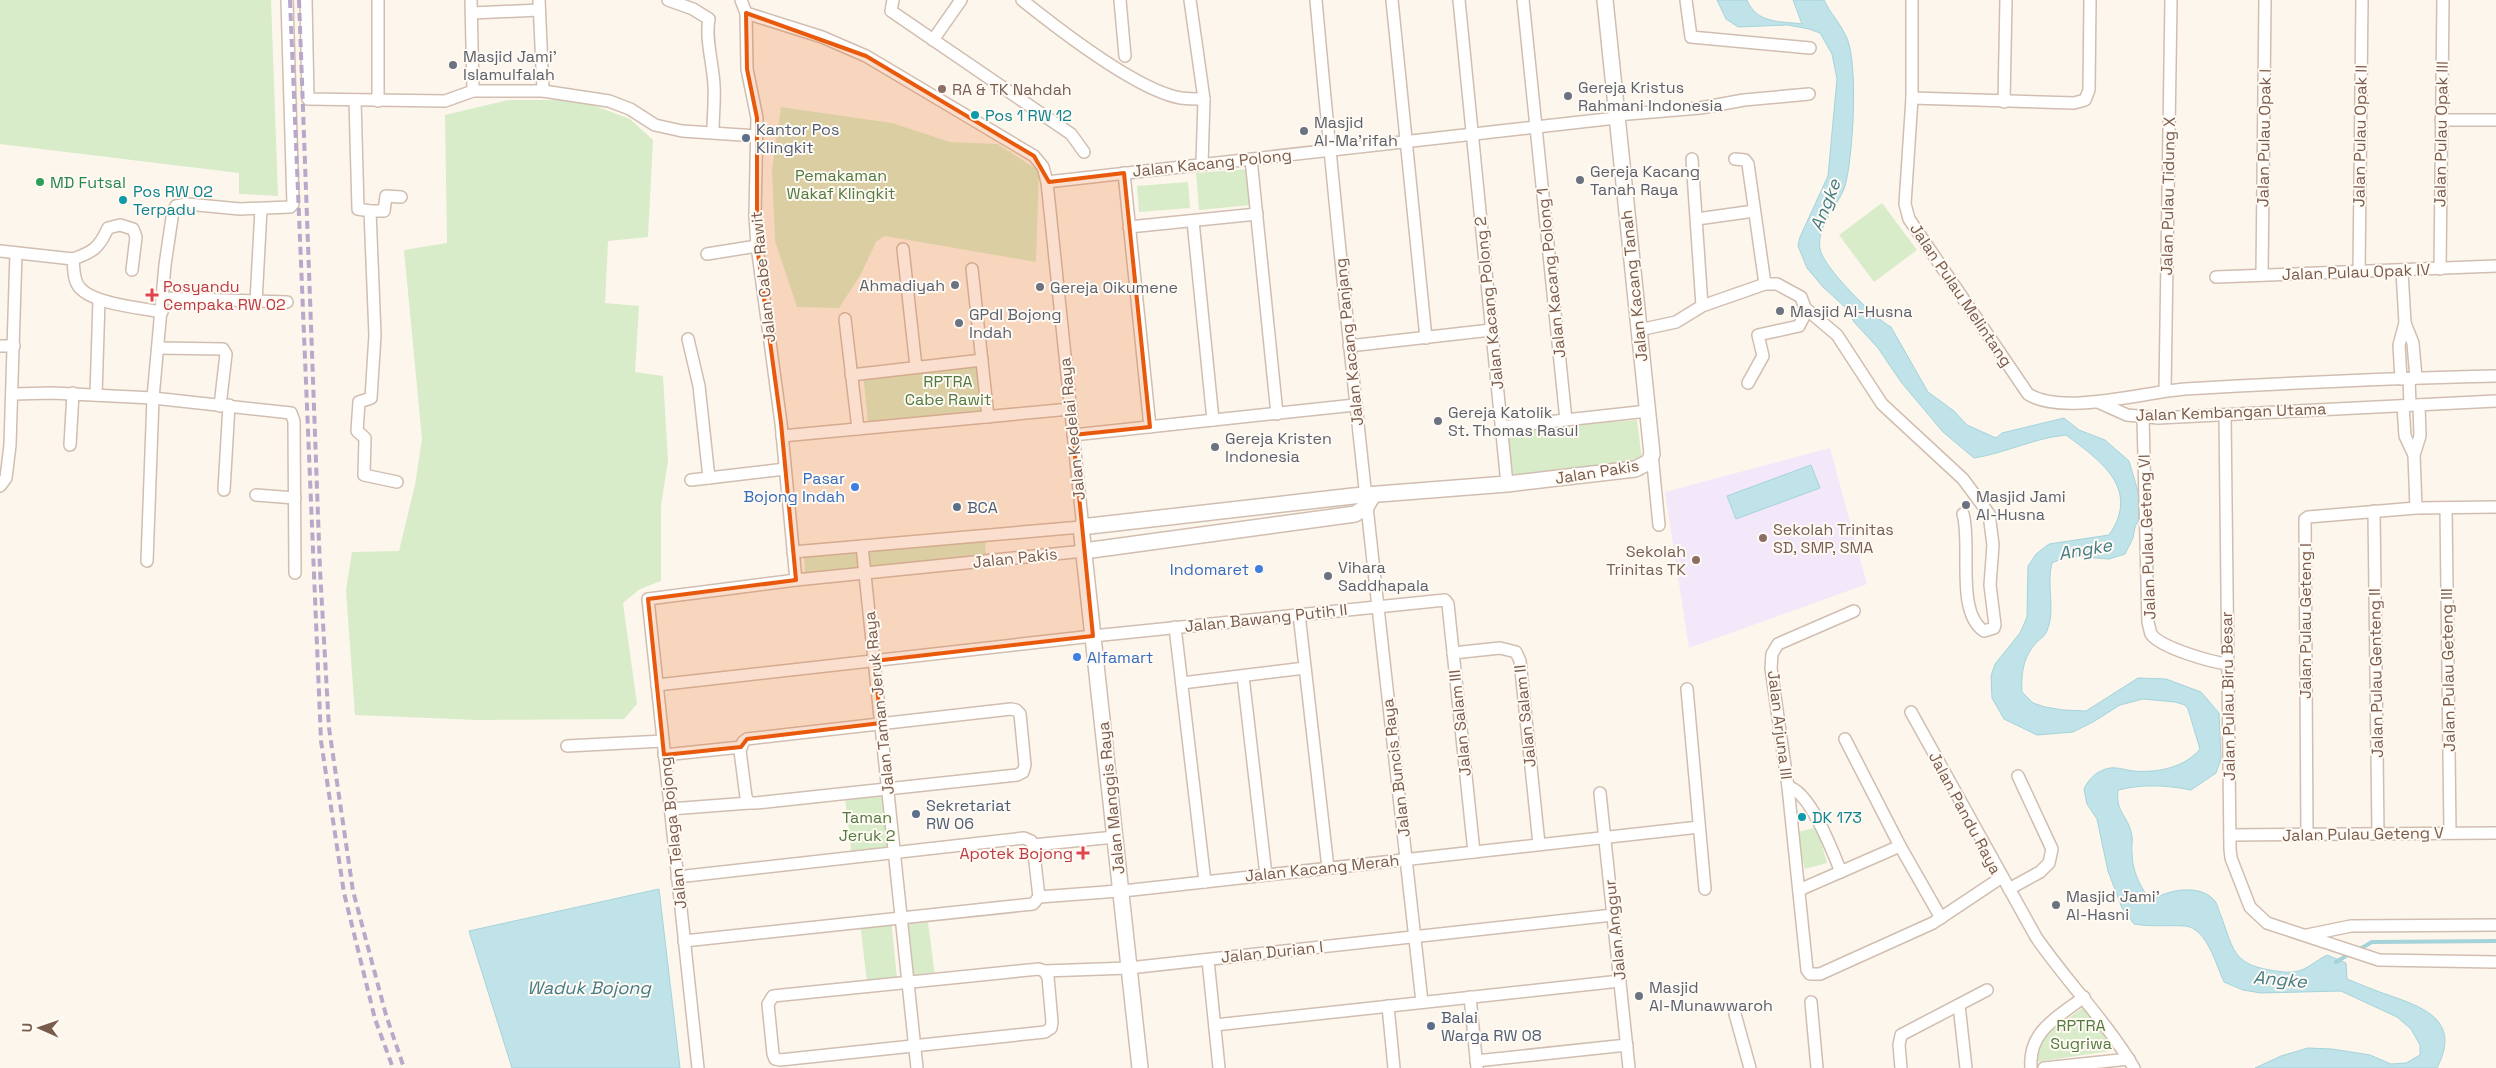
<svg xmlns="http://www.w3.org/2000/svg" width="2496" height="1068" font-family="'Space Grotesk',sans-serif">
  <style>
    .education { fill: #f3e8fa }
    .green { fill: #d8ecc9 }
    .water { fill: #bfe3e8; stroke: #a5d3da }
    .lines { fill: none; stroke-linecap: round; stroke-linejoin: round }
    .stream { stroke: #a5d3da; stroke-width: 4 }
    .minor-casing { stroke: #d1beb0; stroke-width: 14 }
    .tertiary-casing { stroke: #d1beb0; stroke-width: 18 }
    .minor { stroke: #fff; stroke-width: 11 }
    .tertiary { stroke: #fff; stroke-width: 15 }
    .rail { stroke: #b9a8c9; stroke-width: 4; stroke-dasharray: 8 5; stroke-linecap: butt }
    .marked { fill: #e8590c; fill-opacity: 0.2; stroke: #e8590c; stroke-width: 4; stroke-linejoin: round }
    .worship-dot { fill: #6b7280; stroke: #fffaf3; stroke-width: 2 }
    .education-dot { fill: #8d6e63; stroke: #fffaf3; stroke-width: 2 }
    .culture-dot { fill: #0f9aa8; stroke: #fffaf3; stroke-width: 2 }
    .service-dot { fill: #5c6f8a; stroke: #fffaf3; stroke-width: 2 }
    .leisure-dot { fill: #2e9e5b; stroke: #fffaf3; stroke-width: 2 }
    .health-dot { fill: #e0444e; stroke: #fffaf3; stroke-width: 2 }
    .shop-dot { fill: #3f7fe0; stroke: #fffaf3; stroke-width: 2 }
    .labels { text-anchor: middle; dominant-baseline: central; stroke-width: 4; stroke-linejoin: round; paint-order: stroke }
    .worship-label { font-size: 16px; fill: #5b616d; stroke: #fffaf3; text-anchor: start }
    .education-label { font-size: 16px; fill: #785e54; stroke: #fffaf3; text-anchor: start }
    .culture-label { font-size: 16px; fill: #0d838f; stroke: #fffaf3; text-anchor: start }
    .service-label { font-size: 16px; fill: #4e5e75; stroke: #fffaf3; text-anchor: start }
    .street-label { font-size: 16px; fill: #7a5c4d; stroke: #fffaf3 }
    .park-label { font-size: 16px; fill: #537a41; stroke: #fffaf3 }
    .leisure-label { font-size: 16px; fill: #27864d; stroke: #fffaf3; text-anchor: start }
    .health-label { font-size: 16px; fill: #be3a42; stroke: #fffaf3; text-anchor: start }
    .shop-label { font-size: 16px; fill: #366cbe; stroke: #fffaf3; text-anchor: end }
    .water-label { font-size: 18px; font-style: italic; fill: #437c86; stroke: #fffaf3 }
  </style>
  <rect width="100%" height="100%" fill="#fdf6ec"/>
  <!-- education -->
  <polygon class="education" points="1830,448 1867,584 1689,648 1665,492"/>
  <!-- green -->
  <g class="green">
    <polygon points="0,0 271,0 278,196 239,194 239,173 0,144"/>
    <polygon points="508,100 579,100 630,119 653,140 648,237 608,241 605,303 639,306 635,372 663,376 668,461 661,505 661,581 640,589 623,603 637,704 624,719 478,720 355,715 346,590 352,552 399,551 415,485 422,439 404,250 447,243 445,115"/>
    <polygon points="781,107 892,123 950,142 998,144 1039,171 1036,262 885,236 876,242 861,274 839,308 797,307 775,241 772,170"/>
    <polygon points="1248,169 1251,205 1199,210 1196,173"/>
    <polygon points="1188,182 1190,208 1139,212 1137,186"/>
    <polygon points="1882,203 1917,250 1874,282 1839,235"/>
    <polygon points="979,361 983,412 868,423 863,374"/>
    <polygon points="1637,420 1644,476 1525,483 1502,472 1499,430"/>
    <polygon points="985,538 986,556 871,569 869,550"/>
    <polygon points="860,550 862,571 805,576 804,555"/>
    <polygon points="883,794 889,853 852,857 845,799"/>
    <polygon points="1817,827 1827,863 1805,869 1795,833"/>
    <polygon points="891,918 897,979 867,982 860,922"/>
    <polygon points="928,922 935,977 913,980 905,925"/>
    <polygon points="2088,1004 2117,1050 2036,1062 2033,1044"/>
  </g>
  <!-- water -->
  <g class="water">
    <path d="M1717 0H1747C1757 24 1780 21 1802 24L1793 0H1824C1830 13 1840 23 1846 36 1859 61 1853 158 1845 186 1838 207 1816 225 1820 249 1823 267 1875 319 1891 327L1928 392 1954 411 1967 425 1996 438 2002 433 2064 418 2079 430 2105 440 2129 461 2139 495V519L2135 527 2133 538 2125 554 2109 559 2068 556 2052 563C2046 585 2056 610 2047 631 2045 636 2040 639 2037 642 2023 657 2021 673 2022 692L2033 703 2045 707 2063 710 2086 711 2138 678 2166 679 2201 692 2219 713 2221 759 2216 773 2191 790C2166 785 2143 784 2118 790 2115 813 2129 816 2132 836 2133 842 2131 847 2132 852 2132 870 2139 884 2149 899H2154C2170 889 2201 884 2215 901 2218 905 2219 912 2221 916 2233 947 2232 964 2270 970 2281 972 2294 974 2304 969 2312 965 2319 959 2327 955L2346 963 2347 979C2362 985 2376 991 2391 996 2429 1009 2460 1023 2437 1068H2255L2281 1056 2308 1048 2332 1049 2370 1055 2391 1064 2406 1063 2420 1055V1045L2411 1029 2397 1017 2341 991 2261 993 2243 990 2224 982C2216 965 2207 928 2185 926 2167 925 2151 927 2134 924L2122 908 2108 871 2097 819 2087 804 2084 789C2089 778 2098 770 2110 768 2117 767 2126 770 2133 771 2157 773 2184 768 2200 749L2188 709 2185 705 2175 702 2143 699 2120 705 2093 722 2073 732 2037 735 2004 719 1992 698 1991 676 1995 664 2020 633 2027 617 2028 566 2036 554 2049 544 2109 535C2141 489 2101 461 2066 435 2034 438 2006 453 1974 458L1943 432 1901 382 1878 348 1854 322 1846 308 1823 287 1807 268 1798 246 1800 237 1828 176 1837 79 1832 54 1820 33 1809 29 1788 25 1738 27 1726 19Z"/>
    <polygon points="1811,465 1820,488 1736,519 1727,496"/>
    <polygon points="659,889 680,1068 512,1068 469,931"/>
  </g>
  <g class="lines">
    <!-- stream -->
    <g class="stream">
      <polyline points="2358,950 2372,942 2496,941"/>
      <polyline points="2336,962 2351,953"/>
    </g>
    <!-- minor casing -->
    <g class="minor-casing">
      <g id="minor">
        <polyline points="306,0 308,99 445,101 473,91 543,91 609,101 630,109 655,125 682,131 757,136"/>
        <polyline points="378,0 378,101"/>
        <polyline points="471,0 473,91"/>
        <polyline points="539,0 543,91"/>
        <path d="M668 0 693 9 709 19C705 38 713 64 714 85 715 100 713 116 713 132"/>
        <polyline points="741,0 746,13 747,69 757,118 755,216 757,246 781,423 796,580"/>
        <polyline points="893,0 891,11 1071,134 1084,152"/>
        <path d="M1022 0C1057 28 1138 91 1181 98 1189 99 1197 99 1204 99"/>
        <polyline points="1120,0 1125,56"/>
        <polyline points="1190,0 1204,99 1202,164"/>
        <path d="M1316 0C1346 335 1385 668 1422 1002"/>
        <polyline points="1392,0 1426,338"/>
        <polyline points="1459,0 1507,484"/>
        <polyline points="1523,0 1566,420"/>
        <polyline points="1686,0 1691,37 1810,48"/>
        <path d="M1912 0V98L1905 204 1909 219 2028 394C2063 416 2144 392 2185 389 2288 383 2392 378 2496 376"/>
        <polyline points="472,13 539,10"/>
        <polyline points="746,13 822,37 866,56 1034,156 1043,167 1047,182 1082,519 1081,527 793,552"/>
        <polyline points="933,40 961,0"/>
        <polyline points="1912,98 2074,103 2085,100 2089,90 2090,0"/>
        <polyline points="355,100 358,209 370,211 375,335 371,398 359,402 357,431 365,438 364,475 397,482"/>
        <polyline points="2004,102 2006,0"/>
        <polyline points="1616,115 1700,108 1744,100 1809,94"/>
        <polyline points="2441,120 2496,120"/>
        <polyline points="1251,159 1277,414"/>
        <polyline points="1692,159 1702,306"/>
        <polyline points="1735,159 1745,160 1748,164 1765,284"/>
        <polyline points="1124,173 1150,427"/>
        <polyline points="1047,182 1616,118"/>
        <polyline points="370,211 384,211 386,196 401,197"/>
        <polyline points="1697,219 1754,211"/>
        <polyline points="1193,221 1213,420"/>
        <polyline points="1129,227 1257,214"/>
        <polyline points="903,249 916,367"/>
        <path d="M0 251 73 259C74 268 73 281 80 288 94 304 141 308 162 312"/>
        <polyline points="707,254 757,246"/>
        <path d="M73 259C93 252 99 248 108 228L120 225 133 229 136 237 132 270"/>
        <polyline points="972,269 988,417"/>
        <polyline points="2440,269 2443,0"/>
        <polyline points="2359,272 2362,0"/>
        <polyline points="2262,275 2265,0"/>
        <polyline points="2216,277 2496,266"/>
        <polyline points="163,298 287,302"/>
        <polyline points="256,302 261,209"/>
        <path d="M1805 308 1837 335 1882 404 1963 479 1989 514 1993 545 1990 585 1995 625 1994 628 1984 631C1955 612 1972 544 1963 514"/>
        <polyline points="845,319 858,429"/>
        <polyline points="2405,323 2413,343 2416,378"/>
        <polyline points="1639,330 1676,322 1702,306 1765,284 1777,284 1801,297 1805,308 1805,314 1799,326 1758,335 1763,356 1748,383"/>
        <polyline points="688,339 699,386 709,478"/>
        <polyline points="0,346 14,346"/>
        <polyline points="1349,346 1491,330"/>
        <polyline points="159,348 223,349 226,354 220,406"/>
        <polyline points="851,375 982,360"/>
        <polyline points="2401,379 2399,345 2405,323 2402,271"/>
        <polyline points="2409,379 2410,405"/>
        <polyline points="2165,391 2171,0"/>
        <polyline points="13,394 52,393 153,398 291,413 294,421 295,573"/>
        <polyline points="96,395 99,300"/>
        <polyline points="2098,402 2127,415 2158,418 2496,401"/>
        <polyline points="2403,406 2405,436 2414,455"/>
        <polyline points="2225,415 2230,849 2231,858 2250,907 2267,923 2379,960 2496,962"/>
        <path d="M2143 417 2148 622C2149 626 2150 631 2151 634 2161 648 2211 662 2228 664"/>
        <polyline points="1501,427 1648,411"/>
        <polyline points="1073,435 1355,405"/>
        <polyline points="782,436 1070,409"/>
        <polyline points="70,445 73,393"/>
        <polyline points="1652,454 1659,525"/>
        <polyline points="691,480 785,469"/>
        <polyline points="0,486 6,478 10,445 16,253"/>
        <polyline points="224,490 229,405"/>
        <polyline points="256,495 295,498"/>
        <polyline points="2416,508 2414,455 2420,436 2419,405"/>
        <polyline points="2446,508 2450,833"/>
        <polyline points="2374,511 2378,834"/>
        <polyline points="862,546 917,1068"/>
        <polyline points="147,561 153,398 165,265 173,211 176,206 187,204 240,209 290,207 293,204 287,0"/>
        <polyline points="1854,611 1778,644 1772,654 1771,668 1788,787 1807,970 1810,974 1820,974 1933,923 2002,877"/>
        <polyline points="1299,614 1328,868"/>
        <polyline points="1175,627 1205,882"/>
        <polyline points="1453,653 1500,648 1516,652 1520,661 1539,844"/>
        <polyline points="1243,676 1266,875"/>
        <polyline points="1182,683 1305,668"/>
        <polyline points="657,685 1093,636 1445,600 1448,604 1474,852"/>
        <polyline points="1687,689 1705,889"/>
        <polygon points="1011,709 1016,710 1020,714 1025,765 1023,772 1017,775 756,803 749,803 746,797 740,751 743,742 747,739"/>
        <path d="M1911 712 2036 937C2067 982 2106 1021 2134 1068"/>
        <polyline points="1845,739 1900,846 1941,918"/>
        <polyline points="567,746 663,741"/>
        <polyline points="664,755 741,747"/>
        <path d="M1788 787C1810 791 1833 852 1841 872"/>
        <polyline points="1600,793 1629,1068"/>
        <polyline points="670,809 749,803"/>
        <polyline points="2230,835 2496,833"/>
        <polyline points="2307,835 2305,519 2308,517 2416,508 2496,507"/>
        <polyline points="1033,845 1115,837"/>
        <polyline points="677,877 1024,838 1031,841 1033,845 1039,897 1033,904 684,941"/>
        <polyline points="2009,889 2040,872 2049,863 2052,849 2018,776"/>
        <polyline points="1799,890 1900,846"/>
        <polyline points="1039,897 1132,890 1699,827"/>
        <polyline points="2307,935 2351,926 2496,925"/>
        <polyline points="1208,960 1219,1068"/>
        <polygon points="1039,969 1044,971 1048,977 1052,1022 1051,1028 1045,1032 780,1060 775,1059 773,1054 768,1004 773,996"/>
        <polyline points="1044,971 1129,968 1613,915"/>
        <polyline points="1470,997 1477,1068"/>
        <polyline points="1811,1002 1817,1068"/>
        <polyline points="1959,1005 1966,1068"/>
        <polyline points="1388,1006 1394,1068"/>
        <polyline points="1735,1014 1750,1068"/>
        <polyline points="1215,1025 1620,981"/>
        <polyline points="1476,1061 1627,1045"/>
        <polyline points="698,1068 648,599 796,580 1084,551"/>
        <polyline points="1901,1068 1899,1045 1901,1035 1987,990"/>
        <path d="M2031 1068C2028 1031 2058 1017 2084 997"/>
        <polyline points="2044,1068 2129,1059"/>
      </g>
    </g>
    <!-- tertiary casing -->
    <g class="tertiary-casing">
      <g id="tertiary">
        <polyline points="1084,551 1355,514 1366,507 1373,495"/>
        <polyline points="1140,1068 1081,527 1353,496 1507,484 1635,469 1649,462 1652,454 1605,0"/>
      </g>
    </g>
    <!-- minor -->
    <use href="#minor" class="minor"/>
    <!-- tertiary -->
    <use href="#tertiary" class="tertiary"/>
    <!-- rail -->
    <g class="rail">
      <polyline points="290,0 321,741 344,893 375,1019 393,1068"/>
      <polyline points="299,0 320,570 329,728 353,891 386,1015 404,1068"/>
    </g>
  </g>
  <!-- marked area -->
  <path class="marked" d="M746 13 866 56 1034 156 1049 182 1124 173 1150 427 1073 435 1093 636 874 661 881 723 747 739 741 747 664 755 648 599 796 580 781 423 757 246V118L747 69Z"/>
  <!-- markers -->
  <g class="worship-dot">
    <circle cx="453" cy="65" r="5"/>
    <circle cx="1568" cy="96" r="5"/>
    <circle cx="1304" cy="131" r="5"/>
    <circle cx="1580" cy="180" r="5"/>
    <circle cx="955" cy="285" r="5"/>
    <circle cx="1040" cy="287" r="5"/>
    <circle cx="1780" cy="311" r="5"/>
    <circle cx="959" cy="323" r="5"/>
    <circle cx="1438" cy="421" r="5"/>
    <circle cx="1215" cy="447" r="5"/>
    <circle cx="1966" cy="505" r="5"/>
    <circle cx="1328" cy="576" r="5"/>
    <circle cx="2056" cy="905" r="5"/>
    <circle cx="1639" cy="996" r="5"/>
  </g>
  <g class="education-dot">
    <circle cx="942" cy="89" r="5"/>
    <circle cx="1763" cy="538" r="5"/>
    <circle cx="1696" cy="560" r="5"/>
  </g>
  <g class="culture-dot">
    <circle cx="975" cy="115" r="5"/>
    <circle cx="123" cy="200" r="5"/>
    <circle cx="1802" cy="817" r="5"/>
  </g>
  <g class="service-dot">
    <circle cx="746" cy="138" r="5"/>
    <circle cx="957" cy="507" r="5"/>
    <circle cx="916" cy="814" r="5"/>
    <circle cx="1431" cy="1026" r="5"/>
  </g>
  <circle class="leisure-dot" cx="40" cy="182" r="5"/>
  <g class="health-dot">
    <path d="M149.5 287.5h5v5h5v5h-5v5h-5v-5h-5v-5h5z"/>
    <path d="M1080.5 845.5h5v5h5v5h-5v5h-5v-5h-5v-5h5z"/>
  </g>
  <g class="shop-dot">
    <circle cx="855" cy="487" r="5"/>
    <circle cx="1259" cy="569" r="5"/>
    <circle cx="1077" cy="657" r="5"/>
  </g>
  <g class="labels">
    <!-- worship labels -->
    <g class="worship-label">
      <text x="463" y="56">Masjid Jami'<tspan x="463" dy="18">Islamulfalah</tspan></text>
      <text x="1578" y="87">Gereja Kristus<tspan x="1578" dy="18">Rahmani Indonesia</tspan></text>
      <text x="1314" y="122">Masjid<tspan x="1314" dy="18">Al-Ma'rifah</tspan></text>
      <text x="1590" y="171">Gereja Kacang<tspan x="1590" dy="18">Tanah Raya</tspan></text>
      <text x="945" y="285" text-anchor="end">Ahmadiyah</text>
      <text x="1050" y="287">Gereja Oikumene</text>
      <text x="1790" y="311">Masjid Al-Husna</text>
      <text x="969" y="314">GPdI Bojong<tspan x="969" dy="18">Indah</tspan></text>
      <text x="1448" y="412">Gereja Katolik<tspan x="1448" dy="18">St. Thomas Rasul</tspan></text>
      <text x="1225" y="438">Gereja Kristen<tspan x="1225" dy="18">Indonesia</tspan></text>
      <text x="1976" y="496">Masjid Jami<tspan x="1976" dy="18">Al-Husna</tspan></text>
      <text x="1338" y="567">Vihara<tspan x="1338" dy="18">Saddhapala</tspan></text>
      <text x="2066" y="896">Masjid Jami'<tspan x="2066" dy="18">Al-Hasni</tspan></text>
      <text x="1649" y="987">Masjid<tspan x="1649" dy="18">Al-Munawwaroh</tspan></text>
    </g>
    <!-- education labels -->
    <g class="education-label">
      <text x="952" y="89">RA &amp; TK Nahdah</text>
      <text x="1773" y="529">Sekolah Trinitas<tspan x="1773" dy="18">SD, SMP, SMA</tspan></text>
      <text x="1686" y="551" text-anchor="end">Sekolah<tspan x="1686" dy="18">Trinitas TK</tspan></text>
    </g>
    <!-- culture labels -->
    <g class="culture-label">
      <text x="985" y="115">Pos 1 RW 12</text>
      <text x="133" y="191">Pos RW 02<tspan x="133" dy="18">Terpadu</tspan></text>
      <text x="1812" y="817">DK 173</text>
    </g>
    <!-- service labels -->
    <g class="service-label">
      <text x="756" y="129">Kantor Pos<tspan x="756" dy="18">Klingkit</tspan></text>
      <text x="967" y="507">BCA</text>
      <text x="926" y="805">Sekretariat<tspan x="926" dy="18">RW 06</tspan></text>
      <text x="1441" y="1017">Balai<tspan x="1441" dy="18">Warga RW 08</tspan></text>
    </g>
    <!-- street labels -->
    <g class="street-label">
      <text transform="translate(2441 134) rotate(-89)">Jalan Pulau Opak III</text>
      <text transform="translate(2360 136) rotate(-89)">Jalan Pulau Opak II</text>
      <text transform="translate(2264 138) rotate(-89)">Jalan Pulau Opak I</text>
      <text transform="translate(1212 163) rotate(-6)">Jalan Kacang Polong</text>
      <text transform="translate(2168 196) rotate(-89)">Jalan Pulau Tidung X</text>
      <text transform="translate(2356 272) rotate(-2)">Jalan Pulau Opak IV</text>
      <text transform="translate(1551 273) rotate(-96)">Jalan Kacang Polong 1</text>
      <text transform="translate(763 277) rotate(-96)">Jalan Cabe Rawit</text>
      <text transform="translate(1634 286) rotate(-96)">Jalan Kacang Tanah</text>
      <text transform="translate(1961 295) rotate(56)">Jalan Pulau Melintang</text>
      <text transform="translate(1489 303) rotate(-96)">Jalan Kacang Polong 2</text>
      <text transform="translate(1349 342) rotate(-96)">Jalan Kacang Panjang</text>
      <text transform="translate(2231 412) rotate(-2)">Jalan Kembangan Utama</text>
      <text transform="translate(1072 429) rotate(-96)">Jalan Kedelai Raya</text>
      <text transform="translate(1597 472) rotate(-9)">Jalan Pakis</text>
      <text transform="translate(2147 537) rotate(-92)">Jalan Pulau Geteng VI</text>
      <text transform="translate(1015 558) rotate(-6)">Jalan Pakis</text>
      <text transform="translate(1266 618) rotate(-6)">Jalan Bawang Putih II</text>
      <text transform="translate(2305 621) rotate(-90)">Jalan Pulau Geteng I</text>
      <text transform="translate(2448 670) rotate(-91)">Jalan Pulau Geteng III</text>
      <text transform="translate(2376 673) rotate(-91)">Jalan Pulau Genteng II</text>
      <text transform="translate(2228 696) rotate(-91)">Jalan Pulau Biru Besar</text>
      <text transform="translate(879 703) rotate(-96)">Jalan Taman Jeruk Raya</text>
      <text transform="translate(1525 716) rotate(-96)">Jalan Salam II</text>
      <text transform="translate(1460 723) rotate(-96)">Jalan Salam III</text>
      <text transform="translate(1780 725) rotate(83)">Jalan Arjuna III</text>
      <text transform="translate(1396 768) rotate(-97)">Jalan Buncis Raya</text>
      <text transform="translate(1111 798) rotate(-96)">Jalan Manggis Raya</text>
      <text transform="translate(1965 813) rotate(62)">Jalan Pandu Raya</text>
      <text transform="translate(673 833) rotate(-96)">Jalan Telaga Bojong</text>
      <text transform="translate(2363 834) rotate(-1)">Jalan Pulau Geteng V</text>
      <text transform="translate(1322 868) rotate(-6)">Jalan Kacang Merah</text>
      <text transform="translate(1615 930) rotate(-96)">Jalan Anggur</text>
      <text transform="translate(1272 952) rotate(-6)">Jalan Durian I</text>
    </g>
    <!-- park labels -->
    <g class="park-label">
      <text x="841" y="175">Pemakaman<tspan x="841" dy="18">Wakaf Klingkit</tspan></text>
      <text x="948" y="381">RPTRA<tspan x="948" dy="18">Cabe Rawit</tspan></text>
      <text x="867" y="817">Taman<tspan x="867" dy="18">Jeruk 2</tspan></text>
      <text x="2081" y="1025">RPTRA<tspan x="2081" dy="18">Sugriwa</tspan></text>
    </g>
    <!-- leisure labels -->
    <g class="leisure-label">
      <text x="50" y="182">MD Futsal</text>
    </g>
    <!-- health labels -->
    <g class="health-label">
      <text x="163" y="286">Posyandu<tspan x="163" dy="18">Cempaka RW 02</tspan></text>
      <text x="1073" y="853" text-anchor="end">Apotek Bojong</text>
    </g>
    <!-- shop labels -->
    <g class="shop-label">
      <text x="845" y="478">Pasar<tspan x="845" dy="18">Bojong Indah</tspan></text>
      <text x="1249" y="569">Indomaret</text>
      <text x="1087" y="657" text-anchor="start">Alfamart</text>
    </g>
    <!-- water labels -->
    <g class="water-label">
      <text transform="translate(1825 205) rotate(-68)">Angke</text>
      <text transform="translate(2085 549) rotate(-10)">Angke</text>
      <text transform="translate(2280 979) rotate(5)">Angke</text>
      <text x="589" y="987">Waduk Bojong</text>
    </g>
  </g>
  <!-- north arrow -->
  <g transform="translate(40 1028) rotate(272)" stroke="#fffaf3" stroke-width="4" paint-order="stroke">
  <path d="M0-4L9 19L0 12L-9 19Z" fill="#7a5c4d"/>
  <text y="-8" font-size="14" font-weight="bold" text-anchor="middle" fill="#7a5c4d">U</text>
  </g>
</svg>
